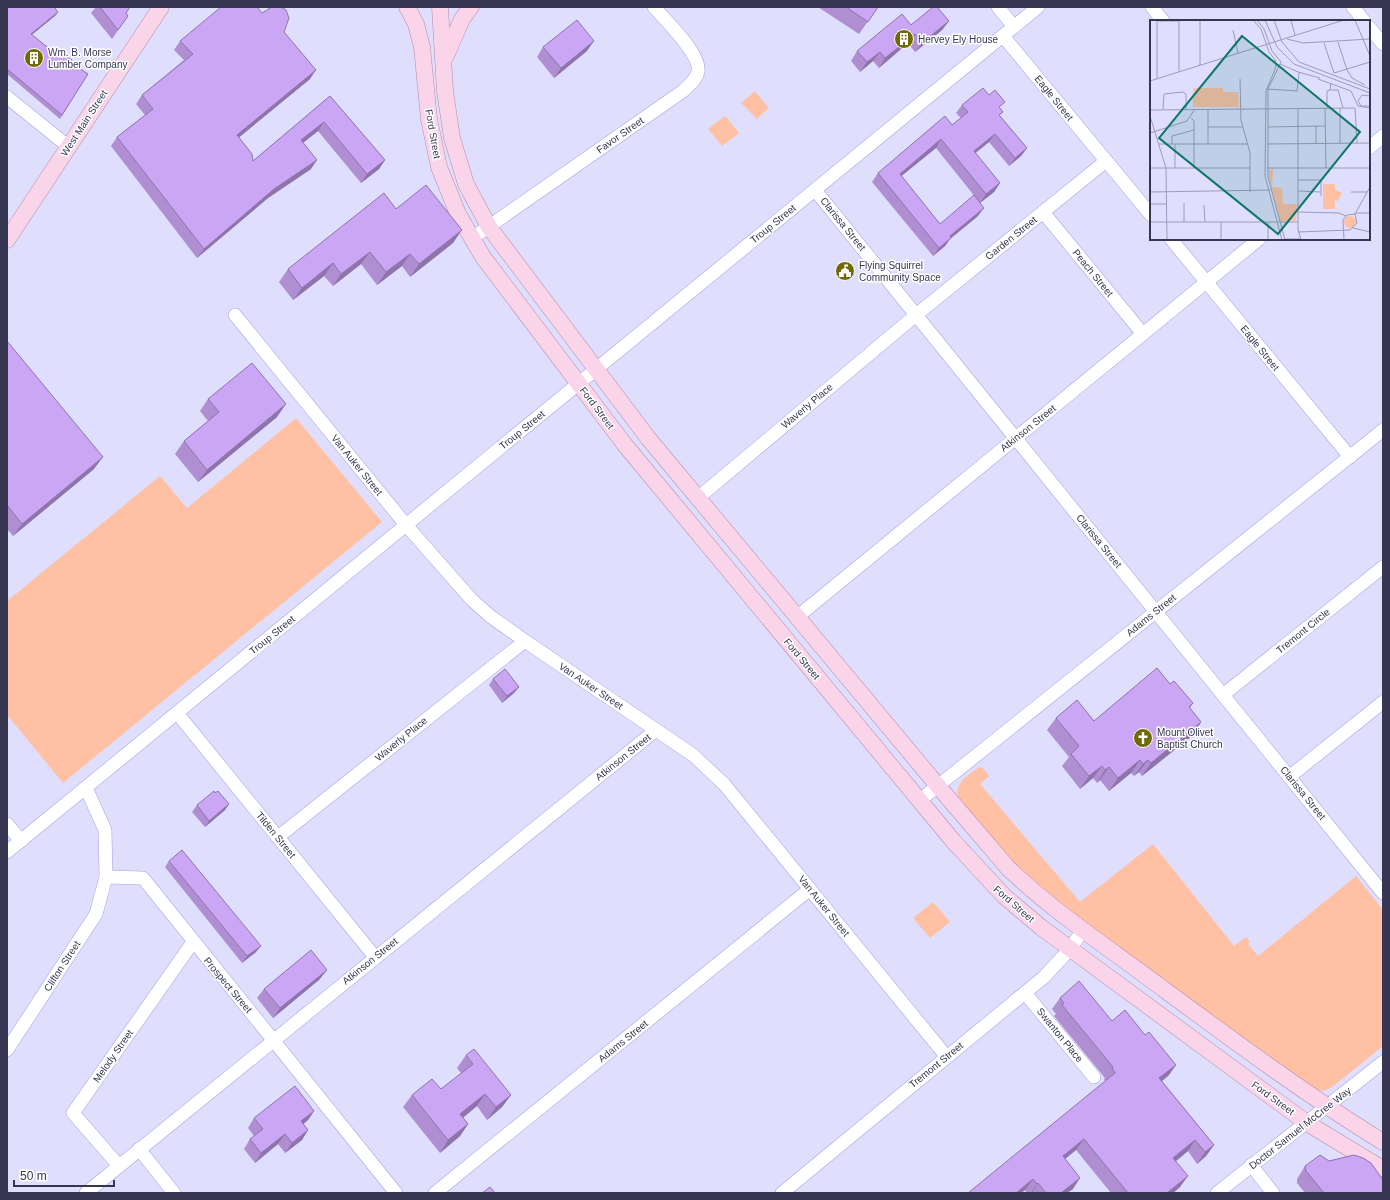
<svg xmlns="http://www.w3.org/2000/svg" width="1390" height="1200" font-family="Helvetica,sans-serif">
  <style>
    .green { fill: #ffc0a4 }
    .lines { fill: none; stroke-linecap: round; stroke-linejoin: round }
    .minor-casing { stroke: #a3a0e5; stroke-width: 14 }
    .major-casing { stroke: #b48aaa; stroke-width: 17 }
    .minor { stroke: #fff; stroke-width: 13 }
    .major { stroke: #fad4e8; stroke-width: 16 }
    .wall { fill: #af8fd2 }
    .shaded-wall { fill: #8e74ab }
    .building { fill: #cba6f4; stroke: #8e74ab }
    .labels { text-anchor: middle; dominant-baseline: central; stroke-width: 3; stroke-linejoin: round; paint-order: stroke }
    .poi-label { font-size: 10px; fill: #373652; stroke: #fff; text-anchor: start }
    .street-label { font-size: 10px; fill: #373652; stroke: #fff }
    .inset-road { fill: none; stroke: #9c9bb9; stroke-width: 1 }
    .view { fill: #0f766e; fill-opacity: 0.15; stroke: #0f766e; stroke-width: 2 }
    .inset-edge { fill: none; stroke: #373652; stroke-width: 2 }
  </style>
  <rect width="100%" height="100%" fill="#dfdffd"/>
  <!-- green -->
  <g class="green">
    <polygon points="755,91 769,108 757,119 741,103"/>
    <polygon points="725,116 739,133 722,146 708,129"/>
    <polygon points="296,418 382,522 63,783 7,715 7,601 160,476 187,508"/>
    <path d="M979 767 983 768 989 776 980 784 1080 902 1153 844 1234 946 1246 937 1250 942 1248 944 1258 956 1356 876 1383 910V1046L1331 1088 1323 1091 1313 1089 1070 911 1032 880 1008 857 958 796C955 782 969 775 979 767Z"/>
    <polygon points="933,902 950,922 930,938 913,918"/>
  </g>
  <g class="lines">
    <!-- minor casing -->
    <g class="minor-casing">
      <g id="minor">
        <polyline points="998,7 1014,27"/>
        <polyline points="1152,7 1163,21"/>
        <polyline points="1353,7 1364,21"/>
        <polyline points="1369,27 1383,44"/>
        <polyline points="1003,36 1151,215"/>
        <polyline points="7,97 69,147"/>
        <polyline points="1369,148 1383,136"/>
        <polyline points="815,190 1383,893"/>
        <polyline points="1043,212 1143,334"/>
        <path d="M471 239 683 91C689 85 697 79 698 71 701 54 665 20 654 7"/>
        <polyline points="1171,239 1350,457"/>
        <polyline points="235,315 406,525 471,599 490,616 525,641 693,755 724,784 946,1056"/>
        <polyline points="698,498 916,315 1106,161"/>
        <polyline points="797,617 1259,239"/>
        <polyline points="1223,695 1383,567"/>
        <polyline points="177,713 375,957"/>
        <polyline points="1289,777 1383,702"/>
        <polyline points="919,801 1383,430"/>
        <polyline points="7,824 21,841"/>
        <polyline points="278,837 525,641"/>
        <polyline points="7,852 1038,7"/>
        <polyline points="106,877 143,878 396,1193"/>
        <polyline points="1025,993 1094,1077"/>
        <polyline points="7,1050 96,914 106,877 105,830 86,788"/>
        <polyline points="139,1149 174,1193"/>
        <polyline points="1251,1165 1273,1193"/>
        <polyline points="119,1166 73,1113 193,942"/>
        <polyline points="86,1193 656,730"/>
        <polyline points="435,1193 810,889"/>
        <polyline points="782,1193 1044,977 1070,949 1083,930"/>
        <polyline points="1217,1193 1383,1062"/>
      </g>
    </g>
    <!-- major casing -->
    <g class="major-casing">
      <g id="major">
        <polyline points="407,7 416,24 422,47 429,119 439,167 458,214 483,257 625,445 954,842 1004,896 1042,928 1307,1123 1383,1169"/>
        <path d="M440 7 445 91 452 138 466 184 489 227 648 438 938 786 1008 868C1054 912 1107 947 1158 985 1231 1039 1305 1094 1383 1142"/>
        <polyline points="446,56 462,19 471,7"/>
        <polyline points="7,240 161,7"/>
      </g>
    </g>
    <!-- minor -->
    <use href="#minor" class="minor"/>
    <!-- major -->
    <use href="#major" class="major"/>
  </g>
  <!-- wall -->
  <g class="wall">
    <polygon points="7,7 56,15 31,35 51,50 88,74 60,119 7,74"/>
    <polygon points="96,7 130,7 126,13 128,16 112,39 91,13"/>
    <polygon points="818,7 878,7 859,34"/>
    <polygon points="262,13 284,32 310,79 239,137 253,161 330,96 385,160 379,169 361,183 318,131 303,143 311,169 268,198 197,258 111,146 117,137 145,115 136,104 142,95 184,60 174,50 180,41"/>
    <polygon points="949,21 942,30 915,52 908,43 879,68 873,61 860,72 851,61 857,51 911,25"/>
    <polygon points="543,47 587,51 554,78 537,57"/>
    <polygon points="962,105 1000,108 1000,116 1027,148 1021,156 1009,166 989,142 975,153 1000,183 994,192 980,203 936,148 901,176 940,224 978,216 950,239 945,246 933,256 872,182 878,173 952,125 961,118 956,113"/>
    <polygon points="396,209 453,243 410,277 402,266 377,285 361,264 333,286 324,276 293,300 279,282 288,269"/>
    <polygon points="7,341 94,469 13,536 7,529"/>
    <polygon points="208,399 277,417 198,482 175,454 184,441 208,421 200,411"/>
    <polygon points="493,679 519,687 514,693 502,703 489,685"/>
    <polygon points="1170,684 1193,703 1190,708 1201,722 1193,735 1142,776 1139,772 1134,776 1131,773 1109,791 1100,780 1097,783 1093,778 1080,789 1062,766 1069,757 1047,730 1056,718 1094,721"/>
    <polygon points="215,793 229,804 225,810 205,827 192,812 197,805"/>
    <polygon points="169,861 256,952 242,963 165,867"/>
    <polygon points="320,979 273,1018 257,998 264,989"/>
    <polygon points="1060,998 1145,1035 1176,1065 1168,1076 1162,1081 1214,1145 1206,1156 1197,1164 1188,1151 1176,1161 1180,1187 1173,1193 1111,1193 1076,1150 1065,1159 1073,1189 1067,1193 1027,1193 1025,1190 1021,1193 1105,1081 1104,1079 1105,1078 1054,1016 1056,1014 1052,1009"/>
    <polygon points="466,1055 511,1095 502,1107 487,1120 477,1106 463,1117 468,1124 460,1136 440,1153 403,1107 412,1095 441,1089 461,1073 457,1068"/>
    <polygon points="314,1111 308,1120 303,1124 308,1130 302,1140 285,1153 278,1144 255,1163 244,1149 250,1139 254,1136 248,1128 254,1118"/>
    <polygon points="1329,1161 1383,1193 1305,1193 1297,1183 1297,1179 1305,1166"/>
  </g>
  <!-- shaded-wall -->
  <g class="shaded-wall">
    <polygon points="58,12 56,15 28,38 31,34"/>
    <polygon points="949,21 942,30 915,52 922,43"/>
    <polygon points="915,34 908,43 879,68 885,58"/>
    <polygon points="594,41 587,51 554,78 561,68"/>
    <polygon points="880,52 873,61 860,72 867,62"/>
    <polygon points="316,70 310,79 231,144 237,135"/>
    <polygon points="324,122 318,131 295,149 301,140"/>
    <polygon points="995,134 989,142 968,159 974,151"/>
    <polygon points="941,139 936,148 894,182 900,174"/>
    <polygon points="1027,148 1021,156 1009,166 1015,158"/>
    <polygon points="317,160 311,169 268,198 197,258 204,249 274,189"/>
    <polygon points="385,160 379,169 361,183 367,174"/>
    <polygon points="1000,183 994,192 980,203 986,194"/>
    <polygon points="984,208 978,216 950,239 945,246 933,256 939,248 950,236"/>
    <polygon points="462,230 453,243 410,277 419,264"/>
    <polygon points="370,252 361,264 333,286 341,274"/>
    <polygon points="410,254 402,266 377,285 386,272"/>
    <polygon points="333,263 324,276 293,300 302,288"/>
    <polygon points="286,404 277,417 198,482 207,470"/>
    <polygon points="103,457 94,469 13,536 22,524"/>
    <polygon points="519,687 514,693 502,703 507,696"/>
    <polygon points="1201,722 1193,735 1142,776 1151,763"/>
    <polygon points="1140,760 1131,773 1109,791 1118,778"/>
    <polygon points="1148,760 1139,772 1134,776 1143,764"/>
    <polygon points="1102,766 1093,778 1080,789 1089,776"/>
    <polygon points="1109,767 1100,780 1097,783 1105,770"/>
    <polygon points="229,804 225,810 205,827 209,821"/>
    <polygon points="261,946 256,952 242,963 247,956"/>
    <polygon points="327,970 320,979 273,1018 280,1008"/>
    <polygon points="1176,1065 1168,1076 1152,1089 1159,1078"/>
    <polygon points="485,1094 477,1106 452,1127 460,1114"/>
    <polygon points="511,1095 502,1107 487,1120 496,1107"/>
    <polygon points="314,1111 308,1120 295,1131 301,1121"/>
    <polygon points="468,1124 460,1136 440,1153 448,1140"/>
    <polygon points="308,1130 302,1140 285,1153 292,1143"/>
    <polygon points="285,1134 278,1144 255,1163 261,1153"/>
    <polygon points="1084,1139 1076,1150 1055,1167 1063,1156"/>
    <polygon points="1195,1140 1188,1151 1165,1170 1173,1158"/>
    <polygon points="1214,1145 1206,1156 1197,1164 1205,1152"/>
    <polygon points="1188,1176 1180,1187 1173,1193 1167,1193"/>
    <polygon points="1080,1178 1073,1189 1067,1193 1061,1193"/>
    <polygon points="1033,1179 1025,1190 1021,1193 1016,1193"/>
    <polygon points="1038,1183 1032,1193 1031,1193 1037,1184"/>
  </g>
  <!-- building -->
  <g class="building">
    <polygon points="7,7 54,7 58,12 31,34 51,50 53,48 72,60 70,62 88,74 62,115 7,69"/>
    <polygon points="100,7 130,7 126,13 128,16 118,30"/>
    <polygon points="221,7 257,7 262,13 272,7 281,7 286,10 289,18 284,32 316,70 237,135 252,154 253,161 330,96 385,160 367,174 324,122 301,140 317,160 274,189 204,249 117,137 153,109 142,95 193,54 180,41"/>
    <polygon points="846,7 878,7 868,22"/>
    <polygon points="933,7 937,7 949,21 922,43 915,34 885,58 880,52 867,62 857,51 902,14 911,25"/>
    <polygon points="577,20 594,41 561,68 543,47"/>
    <polygon points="983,88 989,95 995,90 1005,102 999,107 1003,112 999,115 1027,148 1015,158 995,134 974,151 1000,183 986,194 941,139 900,174 940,224 974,195 984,208 950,236 951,238 939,248 878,173 945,116 952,125 968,112 962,105"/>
    <polygon points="426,185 462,230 419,264 410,254 386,272 370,252 341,274 333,263 302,288 288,269 384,193 396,209"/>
    <polygon points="7,341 103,457 22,524 7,505"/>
    <polygon points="252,363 286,404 207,470 184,441 219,412 208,399"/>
    <polygon points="1157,668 1170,684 1174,681 1193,703 1189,707 1201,722 1151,763 1148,760 1143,764 1140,760 1118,778 1109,767 1105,770 1102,766 1089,776 1071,754 1079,746 1056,718 1077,700 1094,721"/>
    <polygon points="505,669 519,687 507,696 493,679"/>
    <polygon points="214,791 215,793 218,791 229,804 209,821 197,805"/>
    <polygon points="182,850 261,946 247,956 169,861"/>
    <polygon points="311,950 327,970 280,1008 264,989"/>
    <polygon points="1079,981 1112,1021 1125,1010 1145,1035 1149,1032 1176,1065 1159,1078 1214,1145 1205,1152 1195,1140 1173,1158 1188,1176 1167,1193 1128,1193 1084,1139 1063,1156 1080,1178 1061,1193 1046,1193 1038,1183 1037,1184 1033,1179 1016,1193 968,1193 1115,1073 1112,1068 1113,1067 1062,1005 1064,1003 1060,998"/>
    <polygon points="474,1049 511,1095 496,1107 485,1094 460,1114 468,1124 448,1140 412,1095 432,1079 441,1089 473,1064 466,1055"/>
    <polygon points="295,1086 314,1111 301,1121 308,1130 292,1143 285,1134 261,1153 250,1139 263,1129 254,1118"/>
    <polygon points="1320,1155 1329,1161 1354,1155 1363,1158 1371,1163 1383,1180 1383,1193 1324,1193 1306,1171 1305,1166"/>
    <polygon points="490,1187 495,1193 482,1193"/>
  </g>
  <!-- icons -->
  <defs>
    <g id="building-disc" transform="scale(1)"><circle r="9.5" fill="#706a03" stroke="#fff"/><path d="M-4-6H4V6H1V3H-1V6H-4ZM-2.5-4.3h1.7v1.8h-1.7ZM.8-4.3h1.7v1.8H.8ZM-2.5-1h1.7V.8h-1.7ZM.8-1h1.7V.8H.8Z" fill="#fff"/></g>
    <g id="civic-disc" transform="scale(1)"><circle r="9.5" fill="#706a03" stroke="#fff"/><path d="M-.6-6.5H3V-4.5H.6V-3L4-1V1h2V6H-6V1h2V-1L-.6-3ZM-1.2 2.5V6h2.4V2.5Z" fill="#fff"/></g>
    <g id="church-disc" transform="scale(1)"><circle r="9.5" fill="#706a03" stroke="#fff"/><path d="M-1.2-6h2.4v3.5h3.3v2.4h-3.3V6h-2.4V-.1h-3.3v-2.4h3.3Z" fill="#fff"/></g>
  </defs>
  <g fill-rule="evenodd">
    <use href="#building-disc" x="904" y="39"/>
    <use href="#building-disc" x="34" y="58"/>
    <use href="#civic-disc" x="845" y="271"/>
    <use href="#church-disc" x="1143" y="738"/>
  </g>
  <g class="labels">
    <!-- poi labels -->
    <g class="poi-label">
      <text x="918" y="39">Hervey Ely House</text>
      <text x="48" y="52">Wm. B. Morse<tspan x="48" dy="12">Lumber Company</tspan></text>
      <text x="859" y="265">Flying Squirrel<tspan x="859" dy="12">Community Space</tspan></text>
      <text x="1157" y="732">Mount Olivet<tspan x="1157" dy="12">Baptist Church</tspan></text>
    </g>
    <!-- street labels -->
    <g class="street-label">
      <text transform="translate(1054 98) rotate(51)">Eagle Street</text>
      <text transform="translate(84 123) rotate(-57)">West Main Street</text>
      <text transform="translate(433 134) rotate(80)">Ford Street</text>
      <text transform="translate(620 135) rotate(-35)">Favor Street</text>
      <text transform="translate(773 224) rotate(-39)">Troup Street</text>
      <text transform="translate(843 224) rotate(51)">Clarissa Street</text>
      <text transform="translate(1011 238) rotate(-39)">Garden Street</text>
      <text transform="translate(1093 273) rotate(51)">Peach Street</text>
      <text transform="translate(1260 348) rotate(51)">Eagle Street</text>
      <text transform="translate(807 406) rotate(-40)">Waverly Place</text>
      <text transform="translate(597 408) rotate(53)">Ford Street</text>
      <text transform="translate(1028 428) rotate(-39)">Atkinson Street</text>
      <text transform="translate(522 430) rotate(-39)">Troup Street</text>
      <text transform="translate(357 465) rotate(51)">Van Auker Street</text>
      <text transform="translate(1099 541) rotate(51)">Clarissa Street</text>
      <text transform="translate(1151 615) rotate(-39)">Adams Street</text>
      <text transform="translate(1303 631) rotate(-39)">Tremont Circle</text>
      <text transform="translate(272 635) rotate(-39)">Troup Street</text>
      <text transform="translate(802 659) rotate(50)">Ford Street</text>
      <text transform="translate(591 686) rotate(34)">Van Auker Street</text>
      <text transform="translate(401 739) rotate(-39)">Waverly Place</text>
      <text transform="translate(623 757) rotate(-39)">Atkinson Street</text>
      <text transform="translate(1303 793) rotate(51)">Clarissa Street</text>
      <text transform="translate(276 835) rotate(51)">Tilden Street</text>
      <text transform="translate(1014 904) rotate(41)">Ford Street</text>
      <text transform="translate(824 906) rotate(51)">Van Auker Street</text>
      <text transform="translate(370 961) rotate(-39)">Atkinson Street</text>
      <text transform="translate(62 966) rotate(-57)">Clifton Street</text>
      <text transform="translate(228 985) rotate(50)">Prospect Street</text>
      <text transform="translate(1060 1035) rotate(51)">Swanton Place</text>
      <text transform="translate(623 1041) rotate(-39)">Adams Street</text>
      <text transform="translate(113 1056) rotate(-55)">Melody Street</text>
      <text transform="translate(936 1065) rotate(-39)">Tremont Street</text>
      <text transform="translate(1273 1098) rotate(36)">Ford Street</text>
      <text transform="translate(1300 1128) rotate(-38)">Doctor Samuel McCree Way</text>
    </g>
  </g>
  <!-- overview -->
  <g transform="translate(1150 20)">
    <rect width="220" height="220" fill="#dfdffd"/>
    <path d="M43 68H73V72H88L89 87H43ZM123 149 122 167 132 168 133 184H147L146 201H130L119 157V150ZM173 164H185V170L192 173 188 181 185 180V189H173ZM194 202a6 6 0 1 1 12 0a6 6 0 1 1-12 0Z" fill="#ffc0a4"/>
    <path class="inset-road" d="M7 0V59M50 0V45M103 0 111 9 119 32 126 41M107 0 114 9 122 31 131 42 118 69V157L135 220M115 0 127 27 144 44 220 73M124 0 132 22 149 42 220 69M141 0 145 15M205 0 220 36M7 1H29M83 10 88 33M137 19 153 23 220 19M188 22 197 50M174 23 184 53 220 42M125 40 126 47 116 71 115 156 132 220M130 44 148 52M197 50 202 58 215 65M29 52V0M148 52 170 58M90 59 91 100 100 133V172M168 59 201 71 208 86 220 88M0 61 194 0M117 69 147 71 149 53M180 70H188L193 88M220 76 212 75 208 81 211 86H220M175 88 176 148M177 88V71L180 70 181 63M13 89 14 74 33 72 36 74V89M58 89V124M148 89V209L151 220M0 90 205 88 207 123M0 96 16 148 17 220M41 98 44 101V148M166 106V123M58 107H93M118 107 175 106M0 113 37 101 45 89M190 123V88M9 124H98M22 124V116L44 110M25 124V148M117 124 220 123M0 148H100M117 148H220M148 160H171V176M149 171 171 172M0 172 120 170M201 172H217M34 183V202M0 184H17M54 185 55 202M148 192 189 193 196 196M205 193H220M205 194 220 167M0 202H148M71 202V220M203 208 220 212M148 212 200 210 207 203 205 194M135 219H150M118 220V202M194 220 193 200 197 195 205 194"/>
    <path class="view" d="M92 16 210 112 128 214 9 118Z"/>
    <rect width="220" height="220" class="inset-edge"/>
  </g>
  <!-- border -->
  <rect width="1390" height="1200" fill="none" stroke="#373652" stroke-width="16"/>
  <!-- scale -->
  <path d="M14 1180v6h100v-6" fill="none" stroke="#373652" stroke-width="2"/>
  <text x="20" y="1180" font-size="12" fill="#373652" stroke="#ffffff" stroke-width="3" paint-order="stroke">50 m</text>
</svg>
